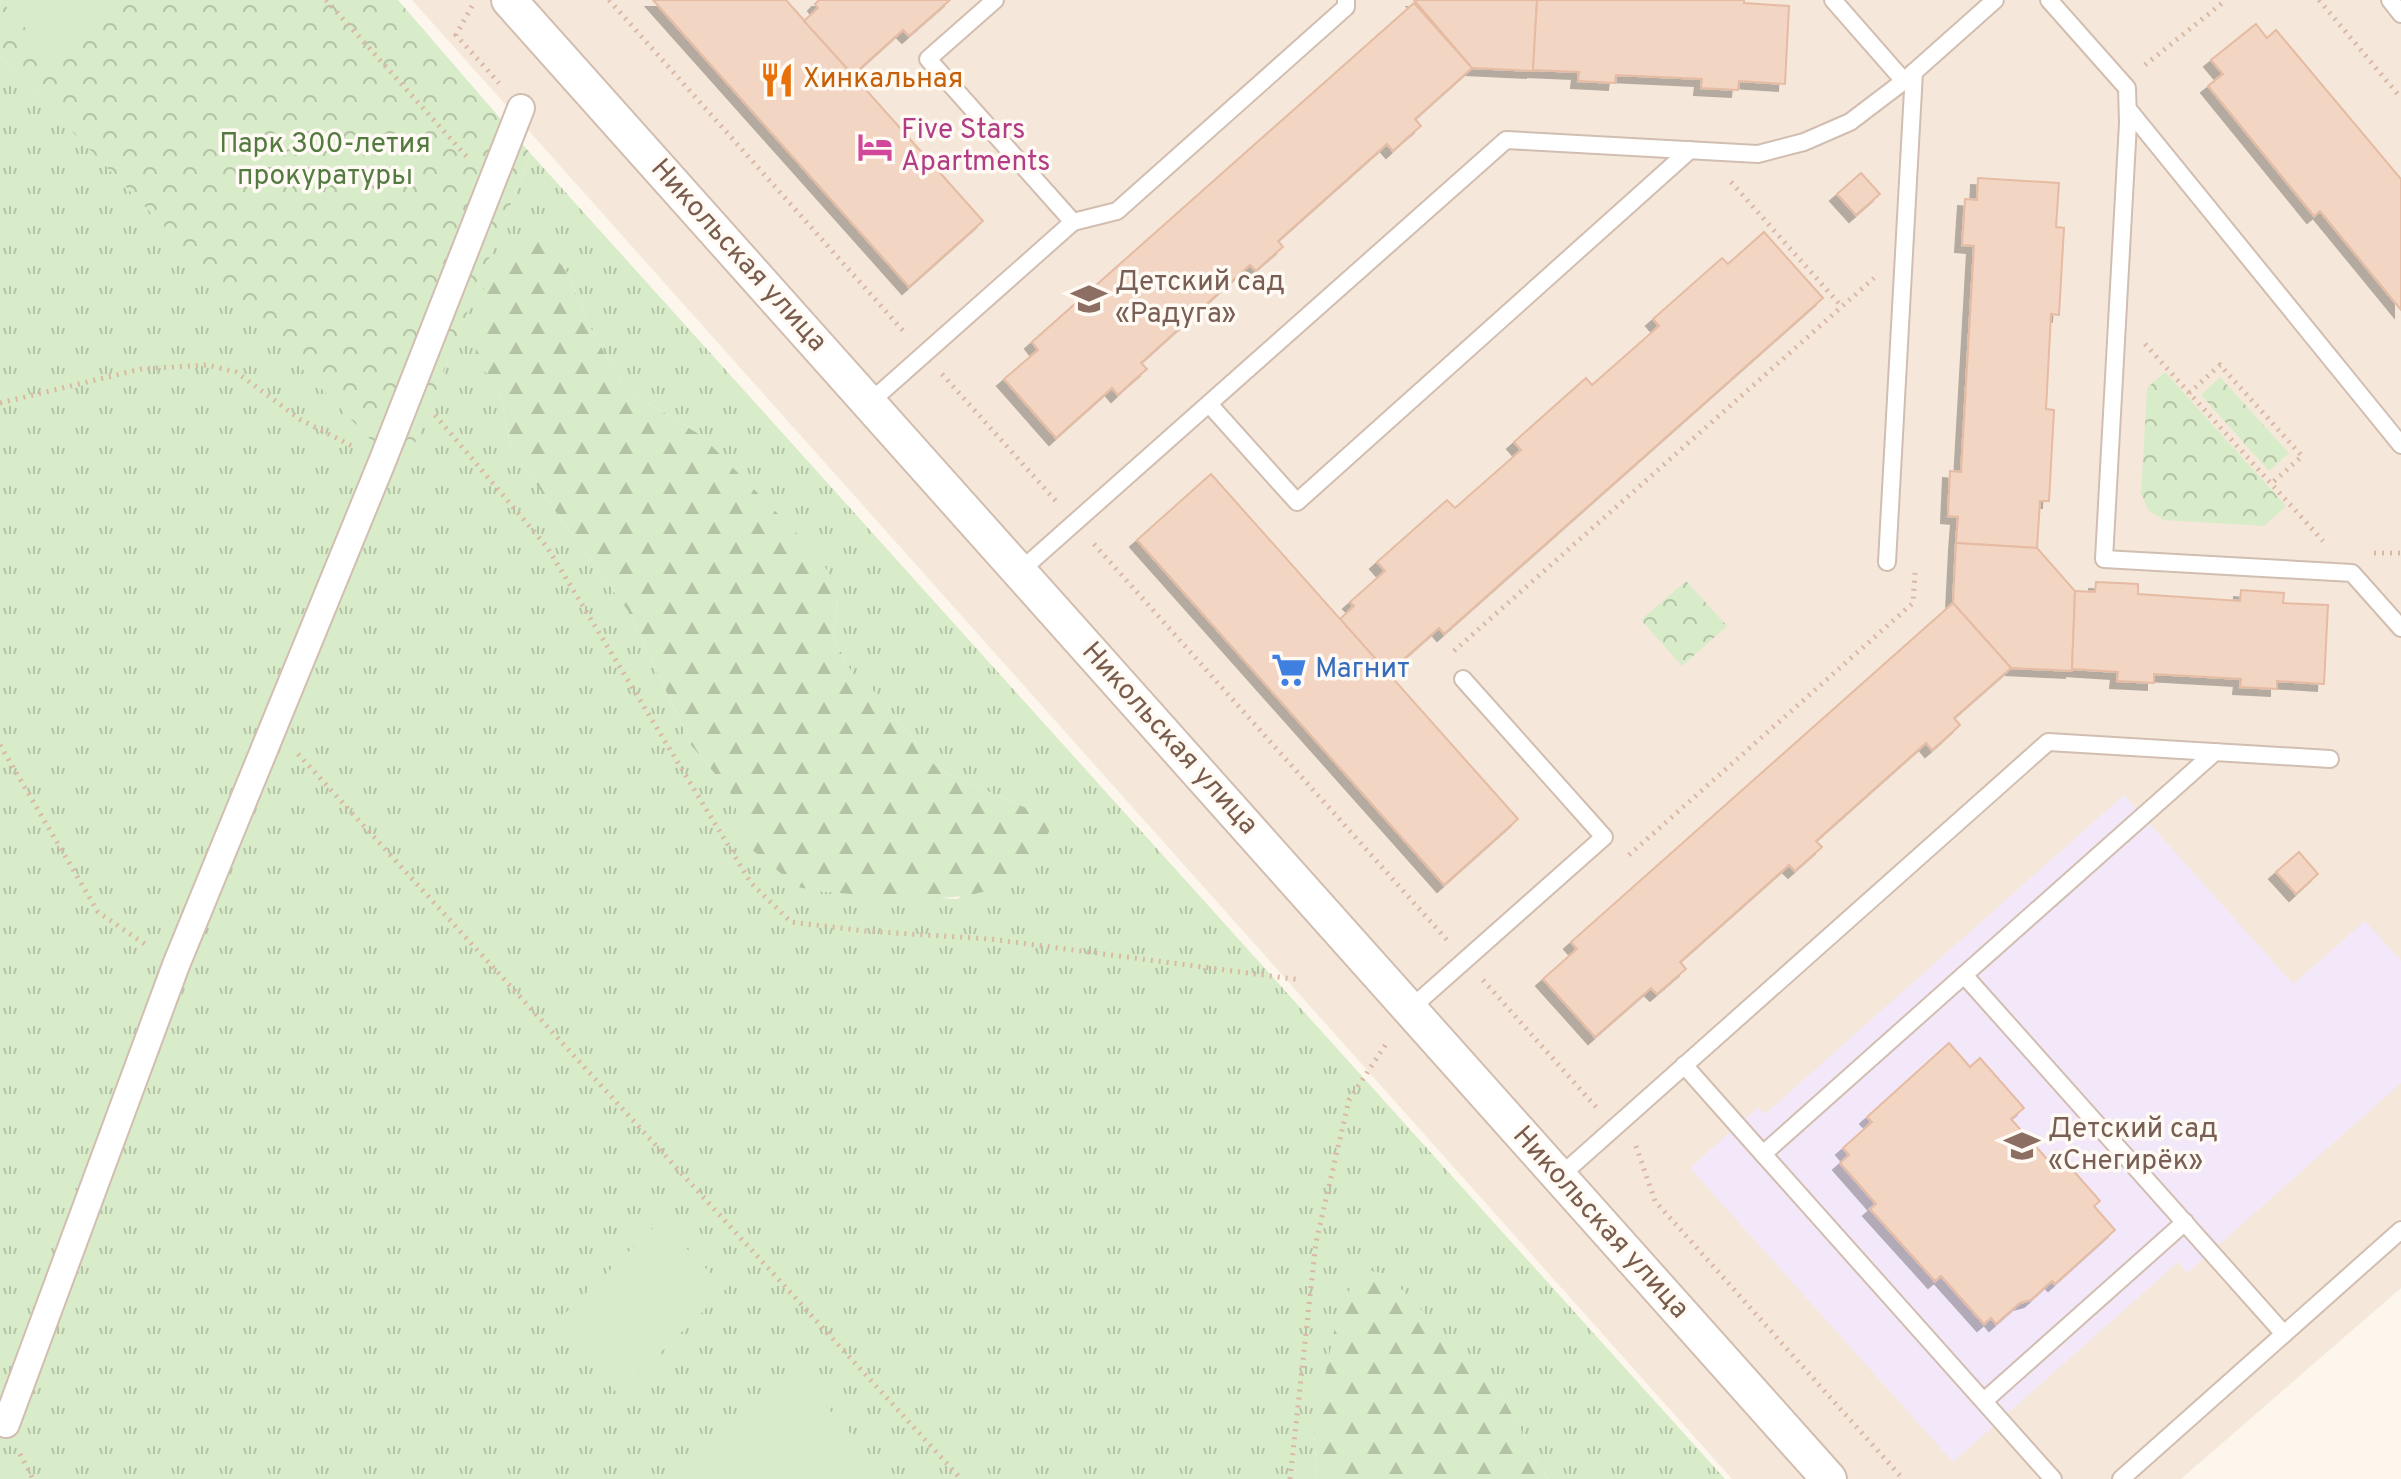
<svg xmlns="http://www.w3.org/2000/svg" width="2401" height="1479" font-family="Overpass,sans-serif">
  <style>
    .residential { fill: #f5e8da }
    .education { fill: #f3e8fa }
    .grass { fill: url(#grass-tufts); fill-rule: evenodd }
    .forest { fill: url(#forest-firs) }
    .park { fill: url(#park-crowns) }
    .pitch { fill: #d8ecc9 }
    .building { fill: #f3d5c3; stroke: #e6bba3; stroke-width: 2; filter: url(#shadow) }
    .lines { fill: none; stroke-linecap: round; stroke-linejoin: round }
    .service-casing { stroke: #d1beb0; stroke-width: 20 }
    .pedestrian-casing { stroke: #d1beb0; stroke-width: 30 }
    .minor-casing { stroke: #d1beb0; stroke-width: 38 }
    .path { stroke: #d9b8a5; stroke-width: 5; stroke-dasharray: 2 6; stroke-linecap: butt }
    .service { stroke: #fff; stroke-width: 16 }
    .pedestrian { stroke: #fff; stroke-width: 26 }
    .minor { stroke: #fff; stroke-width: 34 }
    .labels { text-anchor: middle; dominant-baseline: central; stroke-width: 7; stroke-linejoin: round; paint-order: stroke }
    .food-label { font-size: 28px; fill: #c56008; stroke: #fffaf3; text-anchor: start }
    .hotel-label { font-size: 28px; fill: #b23c85; stroke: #fffaf3; text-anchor: start }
    .park-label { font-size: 28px; fill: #537a41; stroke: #fffaf3 }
    .street-label { font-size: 28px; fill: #7a5c4d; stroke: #fffaf3 }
    .education-label { font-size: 28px; fill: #785e54; stroke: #fffaf3; text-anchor: start }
    .shop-label { font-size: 28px; fill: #366cbe; stroke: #fffaf3; text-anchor: start }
  </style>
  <defs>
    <pattern id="grass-tufts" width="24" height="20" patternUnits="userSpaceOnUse" patternTransform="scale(2)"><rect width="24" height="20" fill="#d8ecc9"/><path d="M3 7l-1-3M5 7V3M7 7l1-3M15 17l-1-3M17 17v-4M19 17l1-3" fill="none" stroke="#b4c2a5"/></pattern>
    <pattern id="forest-firs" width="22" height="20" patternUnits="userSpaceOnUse" patternTransform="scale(2)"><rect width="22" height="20" fill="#d8ecc9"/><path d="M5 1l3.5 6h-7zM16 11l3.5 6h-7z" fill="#b4c2a5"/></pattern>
    <pattern id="park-crowns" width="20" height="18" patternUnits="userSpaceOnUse" patternTransform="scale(2)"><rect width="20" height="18" fill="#d8ecc9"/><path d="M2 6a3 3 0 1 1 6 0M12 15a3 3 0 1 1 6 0" fill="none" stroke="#b4c2a5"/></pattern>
    <filter id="shadow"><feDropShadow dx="-7" dy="7" stdDeviation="0" flood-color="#0004"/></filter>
  </defs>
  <rect width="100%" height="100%" fill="#fdf6ec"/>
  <!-- residential -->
  <polygon class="residential" points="412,0 2391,0 2401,14 2401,1288 2181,1479 1732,1479"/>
  <!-- education -->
  <polygon class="education" points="2124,795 2293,984 2365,921 2401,961 2401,1083 2187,1273 2178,1262 1953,1462 1690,1168 1758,1107 1765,1114"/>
  <!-- grass -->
  <path class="grass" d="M0 57 403 472 531 154 1725 1479H1548L1499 1391 1314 1430 1317 1479H0ZM567 272 592 331 625 389 702 436 838 597 833 637 853 675 871 688 939 770 1038 813 958 899 817 891 798 886 752 849 730 792 691 745 631 615 511 450 500 390Z"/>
  <!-- forest -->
  <g class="forest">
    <path d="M523 237 540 238 567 272 592 331 625 389 702 436 822 559 838 597 833 637 853 675 871 688 939 770 1038 813 1050 830C1043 842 1037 857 1028 867 983 915 876 895 817 891L798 887 751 849 730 792 691 745 631 615 511 450 500 390 475 360 480 301 492 263Z"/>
    <polygon points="1366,1270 1387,1274 1499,1391 1548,1479 1317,1479 1314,1430 1340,1302"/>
  </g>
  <!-- park -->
  <g class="park">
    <polygon points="0,0 398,0 531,154 403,473 0,57"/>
    <polygon points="2165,372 2286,506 2264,526 2164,520 2149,511 2141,494 2147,388"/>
    <polygon points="2220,377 2289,453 2269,471 2201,395"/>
    <polygon points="1686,581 1727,626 1682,666 1641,620"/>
  </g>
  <!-- pitch -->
  <g class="pitch">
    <polygon points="0,0 129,0 59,65"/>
    <polygon points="660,1221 726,1289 618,1394 552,1326"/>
    <polygon points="795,1372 892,1479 677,1479"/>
  </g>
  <!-- building -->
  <g class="building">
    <polygon points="653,0 786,0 983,221 909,287"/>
    <polygon points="819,0 950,0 909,36 903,30 853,75 804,21 818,8 815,4"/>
    <polygon points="1414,0 1537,0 1533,71 1472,68"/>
    <polygon points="1537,0 1744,0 1744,3 1789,6 1785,84 1739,81 1738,90 1701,88 1702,79 1616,75 1615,83 1597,82 1578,81 1579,72 1533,70"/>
    <polygon points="1414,3 1472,68 1415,119 1421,126 1407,138 1393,151 1387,144 1278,241 1283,247 1269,259 1256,271 1250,265 1141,363 1147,369 1132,382 1118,395 1112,388 1056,438 1004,379 1038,350 1032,342"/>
    <polygon points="2256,24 2267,38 2276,30 2401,179 2401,310 2320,211 2314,216 2208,86 2223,74 2211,60"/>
    <polygon points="1861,173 1880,194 1856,215 1837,194"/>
    <polygon points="1978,178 2059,183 2056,227 2064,228 2059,315 2051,314 2046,409 2054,410 2049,501 2040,501 2037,548 1956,543 1958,517 1948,516 1950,471 1961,472 1974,246 1962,245 1965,199 1977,200"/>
    <polygon points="1764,232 1823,298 1444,634 1439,628 1388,673 1340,619 1354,606 1350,602 1385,571 1377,562 1447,500 1455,508 1521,450 1514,442 1586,378 1592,385 1659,326 1653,319 1722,258 1728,264"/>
    <polygon points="1211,474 1518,819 1444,885 1137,540"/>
    <polygon points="1956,543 2037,548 2075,591 2072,671 2011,668 1953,603"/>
    <polygon points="2096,582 2138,584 2138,594 2240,601 2241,590 2284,593 2283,603 2328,605 2324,684 2277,681 2277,689 2240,687 2241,679 2154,674 2154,683 2136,682 2117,681 2118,672 2072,669 2075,591 2095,592"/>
    <polygon points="1953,603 2011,668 1954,718 1960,725 1946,738 1932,750 1926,743 1816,841 1822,847 1795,871 1789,865 1680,962 1686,969 1657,994 1651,988 1595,1037 1543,979 1577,949 1571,942"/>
    <polygon points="2299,852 2318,874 2296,894 2276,872"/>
    <polygon points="1949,1043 1970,1067 1980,1058 2024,1108 2011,1119 2047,1159 2056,1151 2100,1201 2094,1206 2115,1230 2055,1284 2052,1281 2031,1300 2020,1303 1996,1324 1991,1318 1984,1324 1941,1276 1935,1281 1870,1209 1876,1204 1840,1163 1849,1155 1843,1148 1872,1122 1867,1117"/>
  </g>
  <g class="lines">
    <!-- service casing -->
    <g class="service-casing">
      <g id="service">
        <polyline points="1833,0 1904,81"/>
        <polyline points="2049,0 2127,88 2128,123 2104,559 2352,573 2401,628"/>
        <polyline points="2390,0 2401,14"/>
        <polyline points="2128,109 2401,445"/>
        <polyline points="1073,222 1117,211 1346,7 1346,0"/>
        <polyline points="869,403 1073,222 928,59 995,0"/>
        <polyline points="1209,404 1297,502 1690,150"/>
        <polyline points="1887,562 1914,72"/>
        <polyline points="1019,572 1506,140 1758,154 1804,142 1850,122 1904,81 1995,0"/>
        <polyline points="1964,975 2215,752"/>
        <polyline points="1410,1009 1604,837 1463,679"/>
        <polyline points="1684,1065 1763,1154 1964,975 2284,1334"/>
        <polyline points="1763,1154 2053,1479"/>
        <polyline points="1559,1177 2048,742 2330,759"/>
        <polyline points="1984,1401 2185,1222"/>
        <polyline points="2121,1479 2401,1230"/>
      </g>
    </g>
    <!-- pedestrian casing -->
    <g class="pedestrian-casing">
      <polyline id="pedestrian" points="6,1424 176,965 382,462 521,108"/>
    </g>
    <!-- minor casing -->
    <g class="minor-casing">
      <polyline id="minor" points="509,0 1829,1479"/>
    </g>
    <!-- path -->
    <g class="path">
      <polyline points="326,0 467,157"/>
      <polyline points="609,0 906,334"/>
      <polyline points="2319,0 2401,98"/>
      <polyline points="472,6 456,35 499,83"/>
      <polyline points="2145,65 2226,0"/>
      <polyline points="1731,182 1842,307"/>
      <polyline points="2145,344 2323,541"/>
      <polyline points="942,374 1056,501"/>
      <polyline points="2189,393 2220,365 2302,456 2271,484"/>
      <polyline points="0,403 141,369 207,365 236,372 301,420 352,446"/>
      <polyline points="435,415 547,547 751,883 791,922 865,931 990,939 1301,980"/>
      <polyline points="1094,544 1447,940"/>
      <polyline points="2374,553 2401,553"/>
      <polyline points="1454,651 1874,278"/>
      <polyline points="0,745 98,912 149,947"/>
      <polyline points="298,754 961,1479"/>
      <polyline points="1629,855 1913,603 1915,573"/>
      <polyline points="1483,980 1596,1107"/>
      <polyline points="1636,1146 1655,1201 1903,1479"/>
      <polyline points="20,1454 33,1479"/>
      <polyline points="1290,1479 1316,1242 1349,1100 1388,1041"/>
    </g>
    <!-- service -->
    <use href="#service" class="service"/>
    <!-- pedestrian -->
    <use href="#pedestrian" class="pedestrian"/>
    <!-- minor -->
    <use href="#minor" class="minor"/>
  </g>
  <!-- icons -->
  <defs>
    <g id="restaurant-bare" transform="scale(2.76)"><path d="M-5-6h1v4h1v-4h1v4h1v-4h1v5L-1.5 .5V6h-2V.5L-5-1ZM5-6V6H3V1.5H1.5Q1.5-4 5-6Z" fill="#e8710a" stroke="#fffaf3" stroke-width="2.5" paint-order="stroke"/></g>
    <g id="hotel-bare" transform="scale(2.76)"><path d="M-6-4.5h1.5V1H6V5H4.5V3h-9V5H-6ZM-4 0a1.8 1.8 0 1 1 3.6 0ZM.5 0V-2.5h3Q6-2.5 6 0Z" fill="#d1479c" stroke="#fffaf3" stroke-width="2.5" paint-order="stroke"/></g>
    <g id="school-bare" transform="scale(2.76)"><path d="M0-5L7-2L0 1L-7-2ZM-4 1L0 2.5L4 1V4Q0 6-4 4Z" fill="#8d6e63" stroke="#fffaf3" stroke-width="2.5" paint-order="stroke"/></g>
    <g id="supermarket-bare" transform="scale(2.76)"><path d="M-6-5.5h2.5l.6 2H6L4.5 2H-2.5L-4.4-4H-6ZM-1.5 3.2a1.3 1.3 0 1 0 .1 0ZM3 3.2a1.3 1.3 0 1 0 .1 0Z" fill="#3f7fe0" stroke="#fffaf3" stroke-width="2.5" paint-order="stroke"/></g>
  </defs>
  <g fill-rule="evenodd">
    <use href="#restaurant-bare" x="777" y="80"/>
    <use href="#hotel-bare" x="875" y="147"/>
    <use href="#school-bare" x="1089" y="299"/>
    <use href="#supermarket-bare" x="1289" y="670"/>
    <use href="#school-bare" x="2022" y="1146"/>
  </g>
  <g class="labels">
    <!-- food labels -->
    <g class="food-label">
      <text x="803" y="80">Хинкальная</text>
    </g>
    <!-- hotel labels -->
    <g class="hotel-label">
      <text x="901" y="131">Five Stars<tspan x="901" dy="32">Apartments</tspan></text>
    </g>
    <!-- park labels -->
    <g class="park-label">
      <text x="325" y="145">Парк 300-летия<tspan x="325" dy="32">прокуратуры</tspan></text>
    </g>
    <!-- street labels -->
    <g class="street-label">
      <text transform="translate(738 256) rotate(48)">Никольская улица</text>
      <text transform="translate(1169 739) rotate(48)">Никольская улица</text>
      <text transform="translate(1600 1223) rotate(48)">Никольская улица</text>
    </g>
    <!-- education labels -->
    <g class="education-label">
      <text x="1115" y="283">Детский сад<tspan x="1115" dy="32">«Радуга»</tspan></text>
      <text x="2048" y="1130">Детский сад<tspan x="2048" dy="32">«Снегирёк»</tspan></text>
    </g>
    <!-- shop labels -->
    <g class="shop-label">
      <text x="1315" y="670">Магнит</text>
    </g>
  </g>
</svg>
